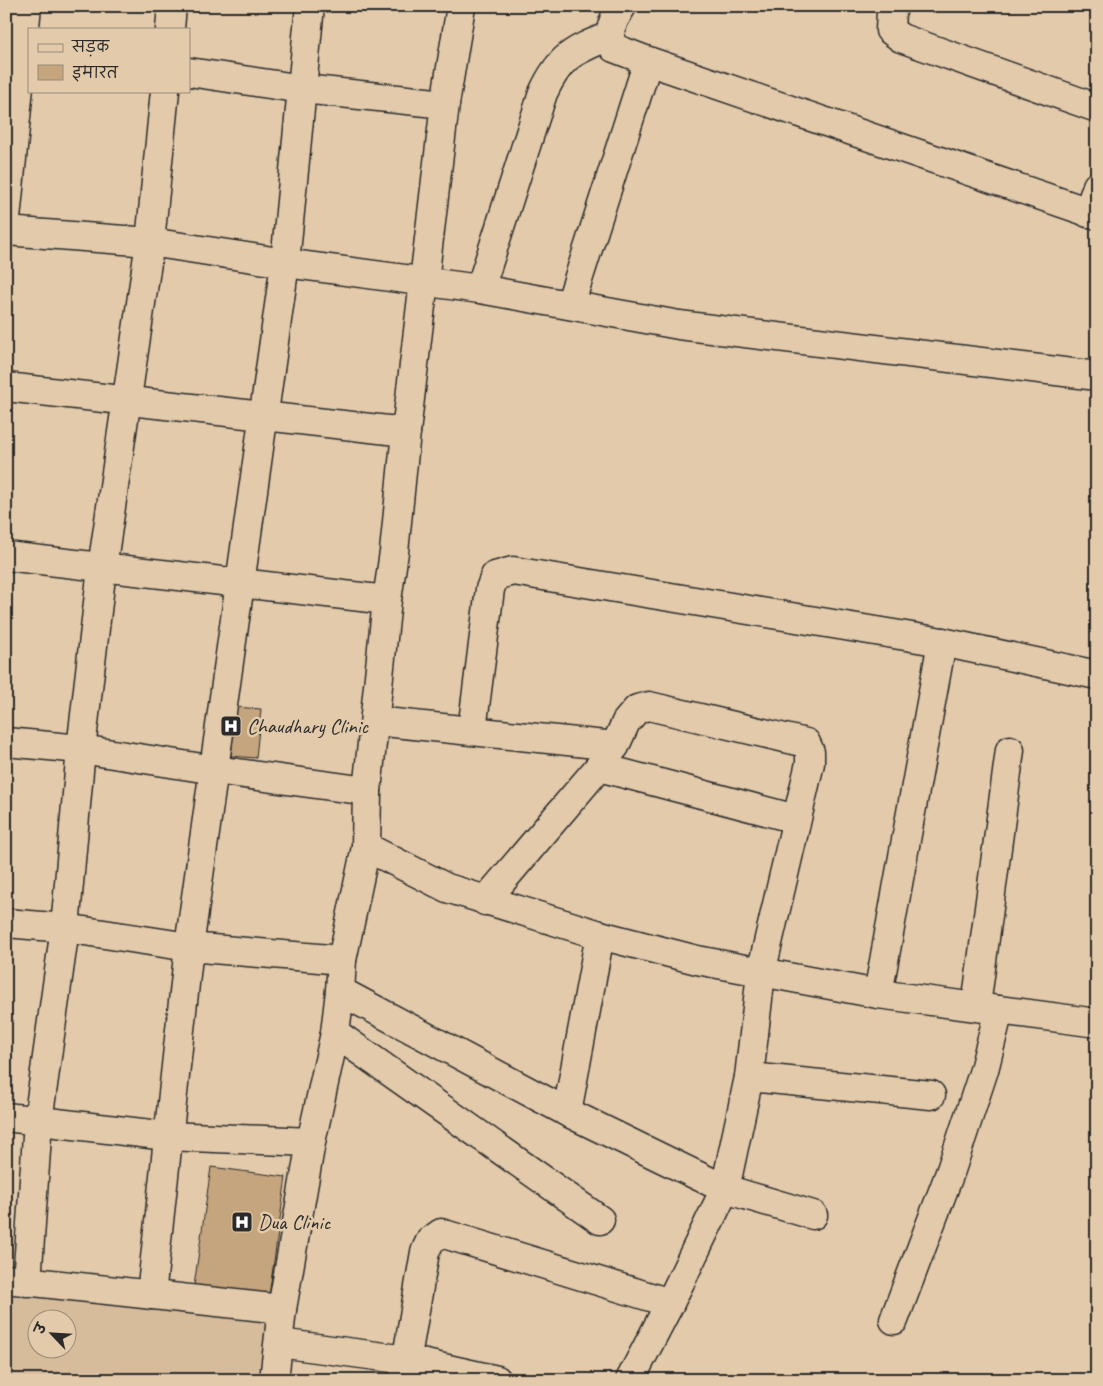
<svg xmlns="http://www.w3.org/2000/svg" width="1103" height="1386" font-family="Caveat,'Playpen Sans Deva',sans-serif">
  <style>
    .built { fill: #d6bc9b; fill-rule: evenodd }
    .building { fill: #c4a57d; stroke: #2b2b2b }
    .lines { fill: none; stroke-linecap: round; stroke-linejoin: round }
    .street-casing { stroke: #2b2b2b; stroke-width: 31 }
    .street { stroke: #e2caab; stroke-width: 28 }
    .labels { text-anchor: middle; dominant-baseline: central; stroke-width: 5; stroke-linejoin: round; paint-order: stroke }
    .poi-label { font-size: 21px; fill: #2b2b2b; stroke: #e2caab; text-anchor: start }
  </style>
  <rect width="100%" height="100%" fill="#e2caab"/>
  <filter id="ink" filterUnits="userSpaceOnUse"><feTurbulence type="fractalNoise" baseFrequency=".02" numOctaves="2"/><feDisplacementMap in="SourceGraphic" scale="10" xChannelSelector="R" yChannelSelector="G"/><feConvolveMatrix kernelMatrix="1 2 1 2 8 2 1 2 1" color-interpolation-filters="sRGB"/></filter>
  <g filter="url(#ink)">
    <!-- built -->
    <path class="built" d="M6 1291 290 1322 283 1380H6ZM38 1318H68V1348H38Z"/>
    <!-- building -->
    <g class="building">
      <polygon points="236,707 261,709 256,758 231,756"/>
      <polygon points="211,1167 286,1177 268,1303 193,1293"/>
    </g>
    <g class="lines">
      <!-- street casing -->
      <g class="street-casing">
        <g id="street">
          <polyline points="622,6 614,20 609,36 614,48 648,61 1097,215"/>
          <polyline points="894,6 891,12 890,30 901,38 1097,108"/>
          <polyline points="170,29 172,6"/>
          <polyline points="189,72 303,89 445,104"/>
          <polyline points="1088,213 1097,186"/>
          <polyline points="6,219 27,6"/>
          <polyline points="6,231 150,242 285,263 480,289 679,325 1097,376"/>
          <path d="M480 289 543 93C560 56 573 51 609 36"/>
          <polyline points="570,305 648,61"/>
          <polyline points="6,387 406,432"/>
          <polyline points="6,556 387,600"/>
          <polyline points="375,721 615,746"/>
          <polyline points="472,730 490,589 495,576 513,571 942,642 1097,675"/>
          <polyline points="6,742 81,749 215,770 367,791"/>
          <polyline points="599,767 796,819"/>
          <polyline points="366,847 447,888 600,935 697,960 878,994 1097,1023"/>
          <polyline points="485,901 599,767 615,746 626,722 637,709 649,706 806,743 810,752 810,763 761,973 749,1077 725,1189 670,1303 630,1380"/>
          <polyline points="6,923 65,928 189,947 342,960"/>
          <polyline points="340,991 567,1112 725,1189 813,1215"/>
          <polyline points="878,994 942,642"/>
          <polyline points="976,1006 1010,750"/>
          <polyline points="335,1033 600,1220"/>
          <polyline points="749,1077 931,1095"/>
          <polyline points="567,1112 600,935"/>
          <polyline points="6,1117 167,1136 311,1142"/>
          <polyline points="6,1279 282,1309"/>
          <polyline points="27,1282 38,1121 65,928 81,749 102,568 150,242 165,91"/>
          <polyline points="151,1295 189,947 285,263 310,6"/>
          <polyline points="894,1320 951,1170 984,1070 999,1010"/>
          <polyline points="279,1343 407,1360 497,1380"/>
          <polyline points="274,1380 282,1309 311,1142 335,1033 340,991 342,960 366,847 367,791 387,600 394,552 406,432 445,104 461,6"/>
          <polyline points="403,1380 425,1252 430,1241 441,1233 670,1303"/>
        </g>
      </g>
      <!-- street -->
      <use href="#street" class="street"/>
    </g>
  </g>
  <!-- icons -->
  <defs>
    <g id="hospital-square" transform="scale(1.125)"><rect x="-9" y="-9" width="18" height="18" rx="4" fill="#2b2b2b" stroke="#e2caab"/><path d="M-5-5h3v3.5h4V-5h3V5h-3V1.5h-4V5h-3Z" fill="#fff"/></g>
  </defs>
  <g fill-rule="evenodd">
    <use href="#hospital-square" x="231" y="726"/>
    <use href="#hospital-square" x="242" y="1222"/>
  </g>
  <g class="labels">
    <!-- poi labels -->
    <g class="poi-label">
      <text x="247" y="726">Chaudhary Clinic</text>
      <text x="258" y="1222">Dua Clinic</text>
    </g>
  </g>
  <!-- margin -->
  <rect width="1103" height="1386" fill="none" stroke="#e2caab" stroke-width="25"/>
  <rect x="12" y="12" width="1078" height="1361" fill="none" stroke="#2b2b2b" stroke-width="2" filter="url(#ink)"/>
  <!-- legend -->
  <rect x="28" y="28" width="162" height="65" fill="#e2caab" stroke="#998a78"/>
  <rect x="38" y="44" width="25" height="8" fill="#e2caab" stroke="#998a78"/>
  <text x="72" y="52" font-size="15" fill="#2b2b2b">सड़क</text>
  <rect x="38" y="65" width="25" height="15" fill="#c4a57d" stroke="#998a78"/>
  <text x="72" y="78" font-size="15" fill="#2b2b2b">इमारत</text>
  <!-- north arrow -->
  <g transform="translate(52 1334) rotate(295)"><circle r="24" fill="#e2caab" stroke="#998a78"/>
  <path d="M0-4L9 19L0 12L-9 19Z" fill="#2b2b2b"/>
  <text y="-8" font-size="14" font-weight="bold" text-anchor="middle" fill="#2b2b2b">उ</text>
  </g>
</svg>
